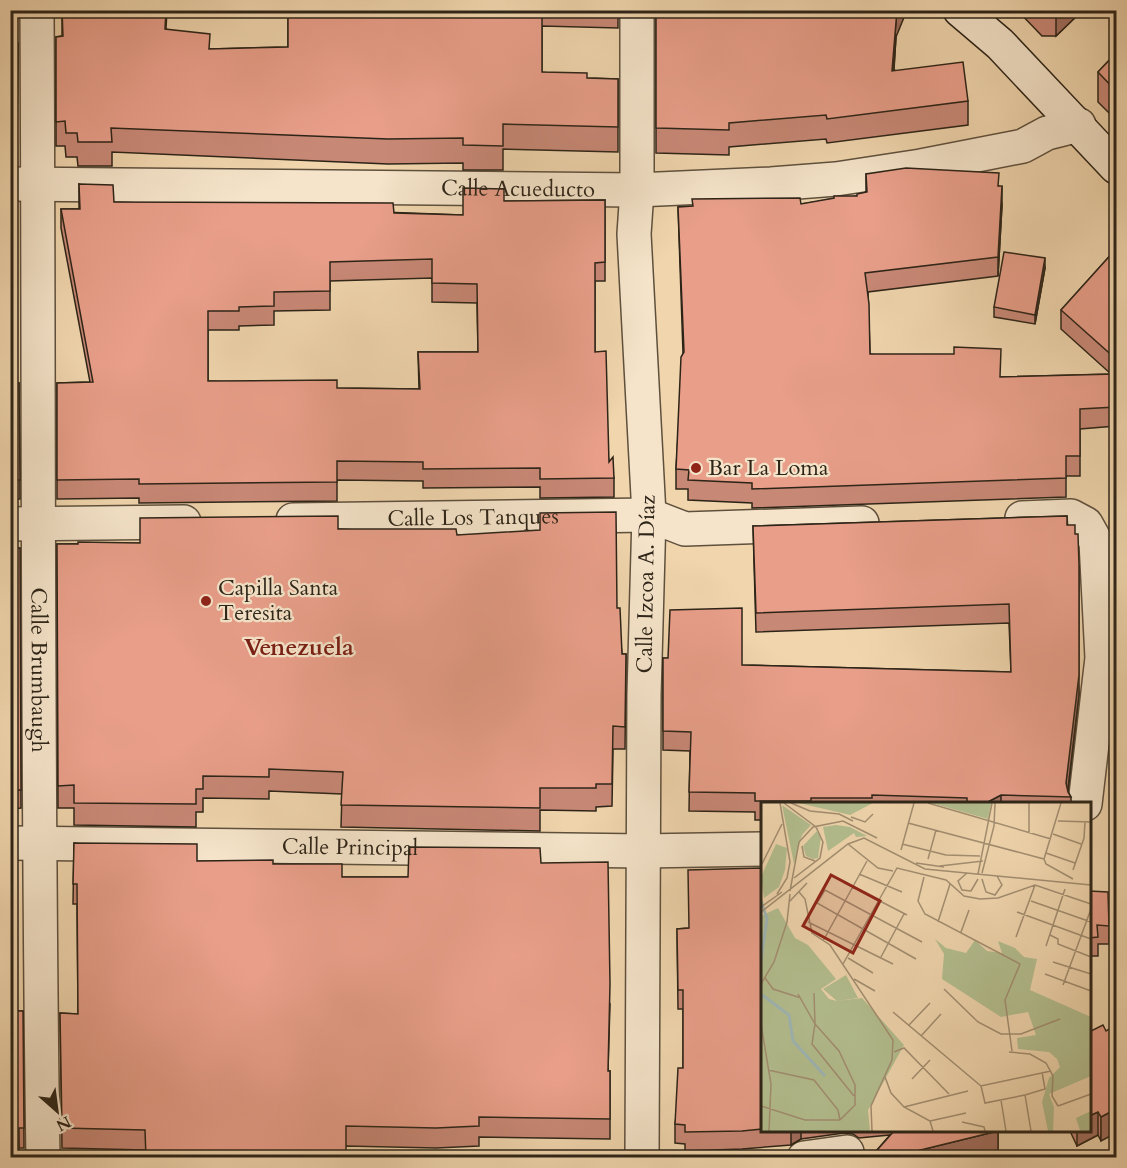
<svg xmlns="http://www.w3.org/2000/svg" width="1127" height="1168" font-family="Cardo,serif">
  <style>
    .lines { fill: none; stroke-linecap: round; stroke-linejoin: round }
    .street-casing { stroke: #5e503d; stroke-width: 36 }
    .secondary-casing { stroke: #2d2418; stroke-width: 36 }
    .path { stroke: #2d2418; stroke-width: 4; stroke-dasharray: 1.5 3; stroke-linecap: butt }
    .street { stroke: #f5e4ca; stroke-width: 33 }
    .secondary { stroke: #f5e4ca; stroke-width: 33 }
    .wall { fill: #c88876; stroke: #2d2418; stroke-width: 1.5; fill-rule: evenodd }
    .shaded-wall { fill: #a26f60; stroke: #2d2418; stroke-width: 1.5 }
    .building { fill: #e89e89; stroke: #2d2418; stroke-width: 1.5; fill-rule: evenodd }
    .poi-dot { fill: #8f2418; stroke: #f5e4ca; stroke-width: 2 }
    .labels { text-anchor: middle; dominant-baseline: central; stroke-width: 4.5; stroke-linejoin: round; paint-order: stroke }
    .street-label { font-size: 22px; fill: #2d2418; stroke: #f5e4ca }
    .poi-label { font-size: 22px; fill: #2d2418; stroke: #f5e4ca; text-anchor: start }
    .neighbourhood-label { font-size: 24px; font-weight: bold; fill: #7a1f14; stroke: #f5e4ca }
    .inset-river { fill: none; stroke: #9eb6b5; stroke-width: 3 }
    .inset-road { fill: none; stroke: #a28e71; stroke-width: 1.5 }
    .view { fill: #8f2418; fill-opacity: 0.15; stroke: #8f2418; stroke-width: 3 }
    .inset-edge { fill: none; stroke: #2d2418; stroke-width: 3 }
  </style>
  <rect width="100%" height="100%" fill="#f0d5ad"/>
  <filter id="stains"><feTurbulence type="fractalNoise" baseFrequency=".00333" numOctaves="4"/><feColorMatrix values="0 0 0 0 .2 0 0 0 0 .09 0 0 0 0 .02 0 0 0 .5 -.17"/></filter>
  <radialGradient id="worn" r=".72"><stop offset=".6" stop-color="#630" stop-opacity="0"/><stop offset="1" stop-color="#630" stop-opacity=".3"/></radialGradient>
  <g class="lines">
    <!-- street casing -->
    <g class="street-casing">
      <g id="street">
        <path id="s1" d="M37 10C39 393 37 775 43 1158"/>
        <polyline points="637,10 637,190 634,234 649,515 644,695 642,1158"/>
        <path id="s2" d="M10 184 637 190 771 184 836 179 921 166 1023 146 1047 133 1079 125"/>
        <polyline points="1022,518 1071,516 1086,524 1096,542 1102,658 1085,804"/>
        <path id="s3" d="M293 520 649 515 685 529 862 523"/>
        <polyline points="10,524 184,522"/>
        <path id="s4" d="M10 843 643 851 762 849"/>
        <polyline points="804,1158 847,1152"/>
      </g>
    </g>
    <!-- secondary casing -->
    <g class="secondary-casing">
      <polyline id="secondary" points="960,10 1000,44 1116,167"/>
    </g>
    <!-- path -->
    <polyline class="path" points="1111,888 1116,891"/>
    <!-- street -->
    <use href="#street" class="street"/>
    <!-- secondary -->
    <use href="#secondary" class="secondary"/>
  </g>
  <!-- wall -->
  <g class="wall">
    <polygon points="62,10 167,10 166,29 210,49 288,47 288,10 618,10 618,28 542,26 542,72 587,78 618,79 618,152 503,149 503,170 463,170 463,163 388,164 112,152 112,166 78,166 77,157 66,157 65,146 56,146 56,37 62,36"/>
    <polygon points="656,10 896,37 894,70 968,101 968,125 827,143 826,139 729,147 729,155 656,153"/>
    <polygon points="1017,10 1083,10 1056,36 1042,36"/>
    <polygon points="10,43 18,43 17,148 10,148"/>
    <polygon points="1116,53 1116,120 1098,102 1098,72"/>
    <polygon points="866,174 999,186 1002,205 998,276 868,292 870,354 1001,377 1111,374 1061,329 1061,310 1116,249 1116,426 1080,429 1080,476 1066,476 1066,497 752,508 752,503 688,500 688,489 676,489 676,469 683,353 678,207 801,204 857,196 866,192"/>
    <path d="M79 184 114 202 463 215 504 201 605 200V281H595V352L609 462 614 478V497L540 498V487L423 488V481L337 480V501L139 503V498L57 499V383L90 382 61 228V209H79ZM432 278V302L477 303 478 352H418L419 389 337 388 208 381V330H239V326L274 325V311L330 310V281Z"/>
    <rect x="10" y="209" width="6" height="75"/>
    <polygon points="1045,268 1035,324 994,317 994,307"/>
    <polygon points="10,338 15,383 19,383 20,499 10,499"/>
    <polygon points="1067,516 1079,694 1068,792 1071,797 1071,804 762,804 762,820 755,820 755,812 689,811 690,751 663,750 663,658 742,665 1011,672 1009,623 756,632 753,526"/>
    <polygon points="338,529 457,535 617,608 622,654 626,654 625,749 613,749 612,806 596,807 596,811 540,810 540,831 341,827 342,794 269,791 269,799 203,798 203,812 196,812 196,827 74,825 74,808 58,808 57,544 140,543"/>
    <polygon points="20,548 21,808 10,809 10,549"/>
    <polygon points="74,843 197,861 273,864 342,877 408,877 541,863 610,1004 608,1071 610,1071 610,1139 479,1137 479,1146 436,1148 346,1146 145,1150 62,1148 60,1013 78,1014 77,904 73,904"/>
    <polygon points="761,872 762,872 762,1131 998,1131 998,1150 966,1158 870,1158 890,1135 859,1138 853,1134 844,1133 801,1139 791,1145 742,1149 685,1151 685,1144 675,1143 675,1124 683,1068 683,1009 678,1009 677,929 689,928"/>
    <polygon points="1089,891 1109,926 1109,944 1098,944 1098,956 1089,956"/>
    <polygon points="12,1011 23,1011 24,1148 19,1148"/>
    <polygon points="1103,1025 1101,1141 1098,1135 1077,1146 1070,1131 1089,1131"/>
  </g>
  <!-- shaded-wall -->
  <g class="shaded-wall">
    <polygon points="897,10 907,10 896,37 892,95 892,71"/>
    <polygon points="1057,10 1083,10 1056,36 1056,12"/>
    <polygon points="1002,186 1002,205 998,276 998,257"/>
    <polygon points="1045,258 1045,268 1035,324 1035,315"/>
    <polygon points="1079,565 1079,694 1067,797 1066,783"/>
    <polygon points="1001,795 1001,804 984,804"/>
    <polygon points="1116,1109 1116,1133 1101,1141 1101,1117"/>
    <polygon points="1098,1112 1098,1135 1077,1146 1077,1131 1089,1131 1089,1116"/>
    <polygon points="791,1131 801,1131 801,1139 791,1145"/>
    <polygon points="998,1131 998,1150 966,1158 888,1158"/>
  </g>
  <!-- building -->
  <g class="building">
    <polygon points="62,10 166,10 165,29 210,34 209,49 288,47 288,10 542,10 542,72 587,73 587,78 618,79 618,127 503,124 503,146 463,145 463,138 388,139 111,128 112,142 78,142 77,133 66,133 65,121 56,122 56,37 63,36"/>
    <polygon points="656,10 897,10 892,71 963,62 968,101 827,119 826,115 729,123 729,130 656,128"/>
    <polygon points="1041,10 1057,10 1056,12 1042,12"/>
    <polygon points="10,43 18,43 17,129 10,129"/>
    <polygon points="1116,53 1116,91 1098,72"/>
    <polygon points="906,168 999,173 998,186 1002,186 998,257 865,273 869,304 870,354 954,354 954,347 1001,349 1000,377 1116,374 1116,407 1080,409 1080,456 1066,456 1066,478 752,489 752,483 688,480 689,470 676,469 681,357 684,352 678,207 693,206 692,199 800,198 801,204 834,198 834,196 857,196 857,194 867,192 866,174"/>
    <path d="M79 184 113 185 114 202 393 203 394 213 463 215V188L504 189V201L605 200V262L595 263V352L606 351 609 462 613 457 614 478 540 479V468L423 469V462L337 461V482L139 484V479L57 480V383L93 382 61 209H80ZM432 259V283L477 284 478 352H418L420 389 337 388V380L208 381V311H239V307L274 306V292L330 291V262Z"/>
    <rect x="10" y="209" width="6" height="56"/>
    <polygon points="1116,249 1116,359 1061,310"/>
    <polygon points="1004,252 1045,258 1035,315 994,307"/>
    <polygon points="10,338 15,338 14,383 19,383 20,480 10,480"/>
    <polygon points="616,512 617,608 620,608 622,654 626,654 625,727 613,726 612,784 596,784 596,788 540,788 540,808 341,805 343,772 269,769 269,777 203,776 203,789 196,789 196,804 74,803 74,785 58,786 57,544 78,544 78,542 140,543 140,518 338,516 338,529 456,529 457,535 540,530 540,513"/>
    <polygon points="1067,516 1067,525 1075,525 1075,534 1078,534 1079,565 1079,675 1066,783 1068,792 1071,797 1001,795 984,804 967,804 967,798 872,795 872,798 811,798 811,801 755,801 755,793 689,792 691,732 663,731 663,658 668,658 670,610 742,608 742,665 1011,672 1009,604 756,613 753,526"/>
    <polygon points="20,548 21,790 10,790 10,549"/>
    <polygon points="74,843 197,844 197,861 273,860 273,864 342,864 342,877 408,877 409,847 540,848 541,863 608,862 610,984 608,1071 610,1071 610,1119 479,1117 479,1126 436,1128 346,1126 346,1158 146,1158 145,1130 62,1128 60,1013 78,1014 77,884 73,884"/>
    <polygon points="761,868 761,872 762,872 762,1129 742,1131 685,1132 685,1125 675,1124 678,1068 683,1068 683,990 678,990 677,929 689,928 688,870"/>
    <polygon points="1089,891 1108,892 1109,926 1097,925 1098,937 1089,938"/>
    <polygon points="10,1001 12,1001 12,1011 23,1011 24,1128 19,1128 19,1158 10,1158"/>
    <polygon points="1103,1025 1106,1031 1116,1025 1116,1109 1101,1117 1098,1112 1089,1116 1089,1032"/>
    <polygon points="894,1131 998,1131 888,1158 870,1158"/>
  </g>
  <!-- markers -->
  <g class="poi-dot">
    <circle cx="696" cy="468" r="6"/>
    <circle cx="206" cy="601" r="6"/>
  </g>
  <g class="labels">
    <!-- street labels -->
    <g class="street-label">
      <text stroke="none"><textPath href="#s2" startOffset="508">Calle Acueducto</textPath></text>
      <text stroke="none"><textPath href="#s3" startOffset="180">Calle Los Tanques</textPath></text>
      <text transform="translate(646 584) rotate(-89)">Calle Izcoa A. Díaz</text>
      <text stroke="none"><textPath href="#s1" startOffset="660">Calle Brumbaugh</textPath></text>
      <text stroke="none"><textPath href="#s4" startOffset="340">Calle Principal</textPath></text>
    </g>
    <!-- poi labels -->
    <g class="poi-label">
      <text x="708" y="468">Bar La Loma</text>
      <text x="218" y="588">Capilla Santa<tspan x="218" dy="25">Teresita</tspan></text>
    </g>
    <!-- neighbourhood labels -->
    <g class="neighbourhood-label">
      <text x="299" y="647">Venezuela</text>
    </g>
  </g>
  <!-- overview -->
  <g transform="translate(761 802)">
    <rect width="330" height="330" fill="#f0d5ad"/>
    <path d="M38 1H112L89 13ZM171 1H230L227 17ZM21 3 50 23 41 33 33 62ZM75 23 89 25 106 34 95 35 93 31 67 49 62 25ZM56 29 60 35 57 56 52 57 45 54 42 44ZM15 42 26 46 24 68 18 85 3 96 0 75ZM17 106 34 136 47 143 75 177 60 187 68 197 76 199 62 187 85 173 97 196 76 199 101 196 143 243 107 308 109 329H0V114ZM174 137 185 146 205 151 214 138 226 149 241 151 237 139 254 146 263 155 276 157 269 188 330 215V274L288 292 293 305 292 329H287L281 300 288 276 299 265 296 257 288 250 257 247 256 236 275 233 267 210 240 215 181 177 183 152ZM330 309V329H319L315 316Z" fill="#b3be8f"/>
    <path class="inset-river" d="M0 99 6 117 0 158M0 192 28 213 32 239 64 274"/>
    <path class="inset-road" d="M23 1 55 25 62 40 59 56 33 76M30 1 49 9 78 12 92 19M167 1 290 37M90 15 104 20 112 12M297 19 330 20M147 21 283 57 300 1M268 31V1M292 32 320 42M87 42 117 66 132 69M141 42 185 53 219 54M41 44 43 55 54 59M140 48 153 1M285 51 314 61M167 57 175 28M283 57 285 62 312 77M155 61 183 65M1 62 21 22M179 64 222 59M312 68 323 36 324 20M206 71 197 79 201 88 210 89 217 77M221 71 233 24 234 1M98 72 141 90M217 72 231 1M163 75 157 99 164 112 259 162 244 198 251 249M221 77 225 90 234 93 241 83 236 74M82 80 146 113M29 89 38 40 52 25 82 19 116 36M38 90 44 97 51 131 69 143 132 238 131 258 110 304 111 329M16 92 26 76 29 60 19 1M270 99 330 120M28 100 46 81M0 105 21 90M0 110 87 42 103 36 164 67 330 83M256 110 330 137M47 120 132 162M177 120 189 82M200 130 208 108M289 133 297 137V142L330 155M255 135 274 83M62 139 106 59M285 144 304 87M120 155 143 112M87 156 112 171M155 157 56 101 64 88 161 140M292 160 330 172M82 162 136 66 185 78 203 94 219 97 237 96 274 83 330 102M284 172 330 189M4 176 12 187 40 196M93 177 114 189M0 182 13 160 26 120 29 92M302 183 330 107M183 187 217 220 240 232H260L299 217M53 191 54 222 78 249 94 283V303L79 318M37 192 54 222 51 242 93 294M132 210 220 284 290 269M0 222 10 282 8 329M148 223 169 201M160 234 180 212M133 250 143 246 188 292M248 250 269 252 285 261 292 274 291 294 297 304M7 268 53 278 77 308 79 318M124 275 130 291 143 305 169 319 172 329M151 277 169 258M220 284 224 301 264 293 284 287 281 270M264 293 270 329M240 298 245 329M0 304 44 318H79M297 304 330 292M143 305 207 289M169 319 205 311M201 320 223 325 224 329"/>
    <path class="view" d="M70 73 119 99 92 151 42 124Z"/>
    <rect width="330" height="330" class="inset-edge"/>
  </g>
  <!-- margin -->
  <rect width="1127" height="1168" fill="none" stroke="#f0d5ad" stroke-width="36"/>
  <rect x="12" y="12" width="1103" height="1144" fill="none" stroke="#2d2418" stroke-width="3"/>
  <rect x="18" y="18" width="1091" height="1132" fill="none" stroke="#2d2418" stroke-width="1.5"/>
  <!-- north arrow -->
  <g transform="translate(57 1111) rotate(152)" stroke="#f5e4ca" stroke-width="4.5" paint-order="stroke">
  <path d="M0-4.5L10 22L0 15L-10 22Z" fill="#2d2418"/>
  <text y="-9" font-size="16" font-weight="bold" text-anchor="middle" fill="#2d2418">N</text>
  </g>
  <rect width="100%" height="100%" filter="url(#stains)"/>
  <rect width="100%" height="100%" fill="url(#worn)"/>
</svg>
